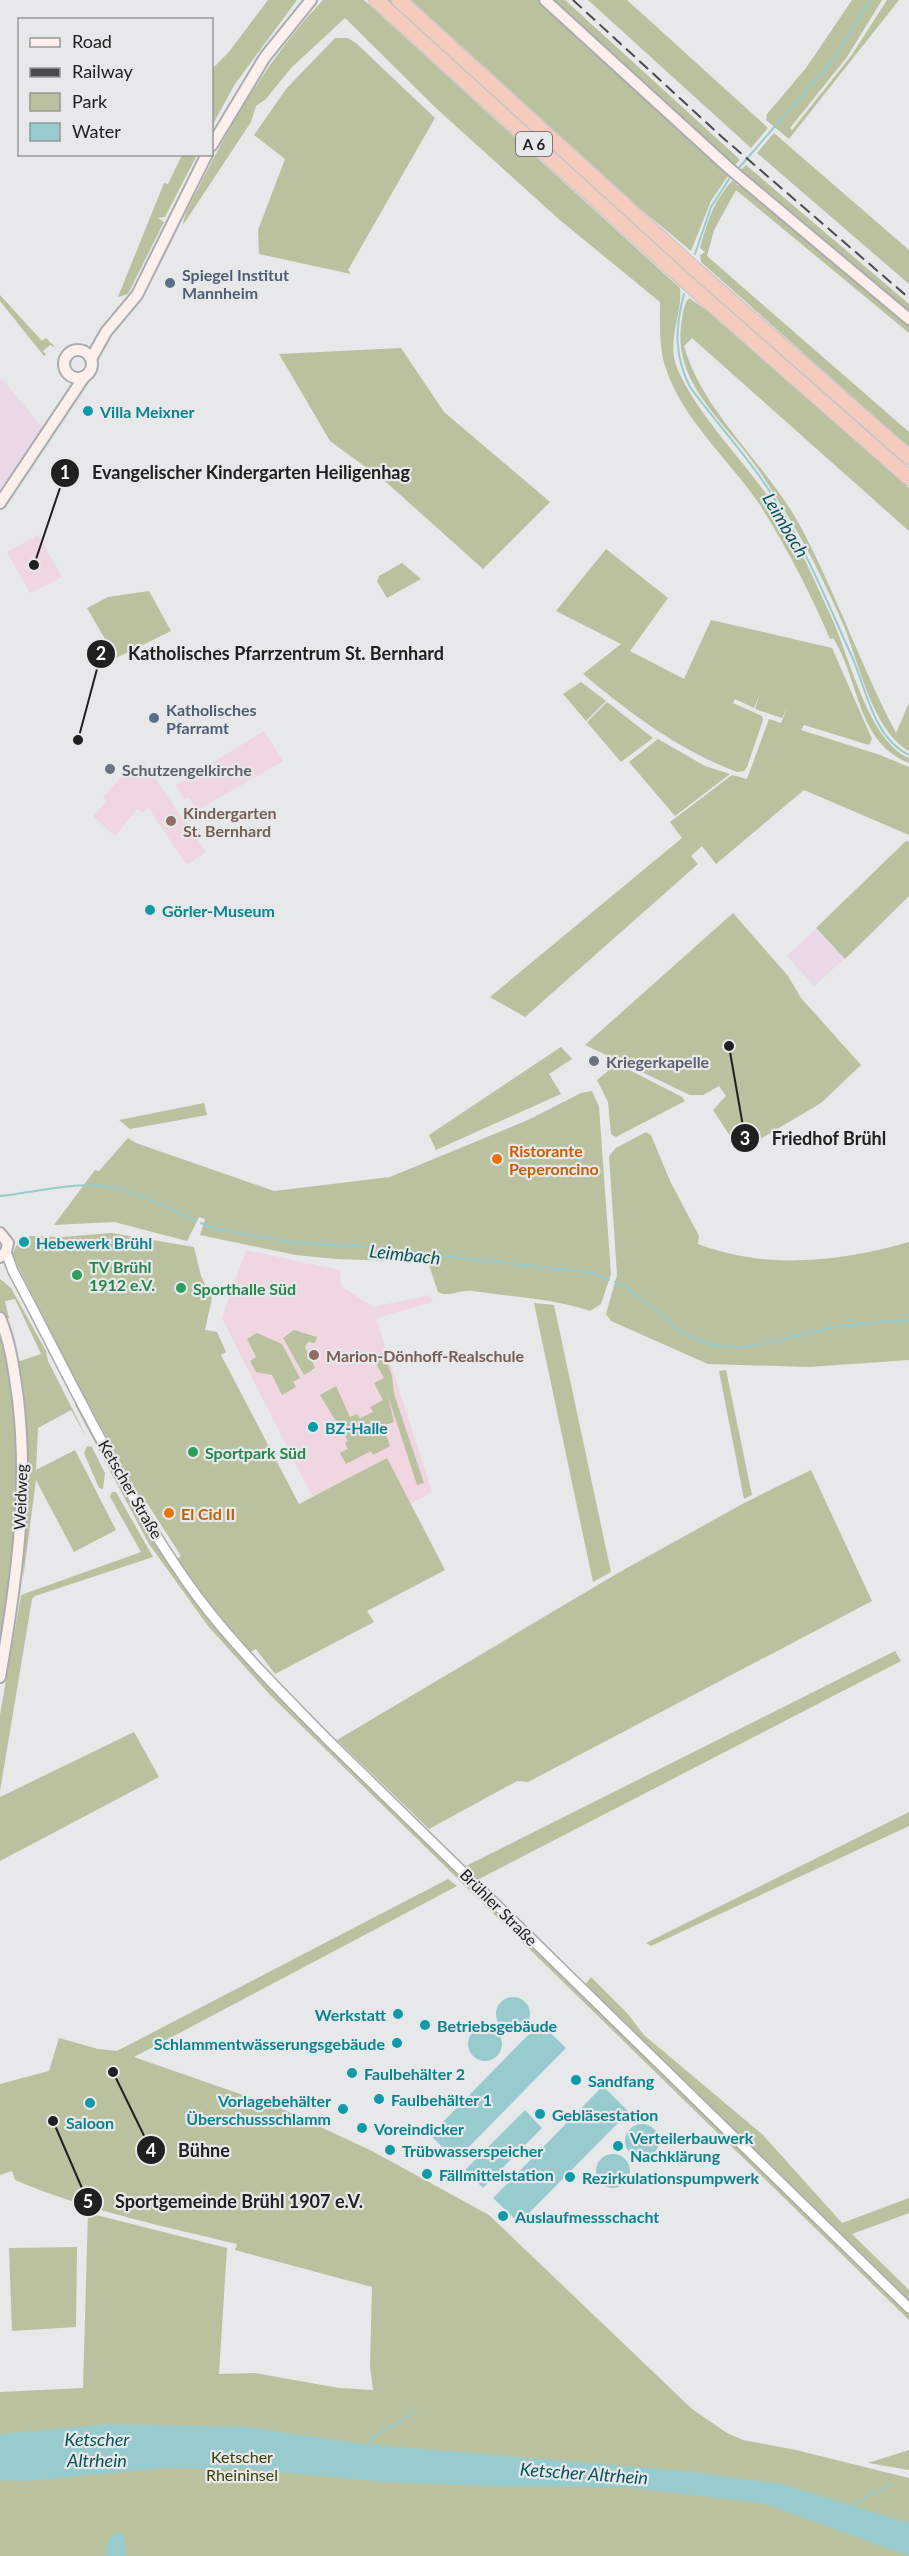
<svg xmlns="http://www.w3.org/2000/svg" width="909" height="2556" font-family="Lato,sans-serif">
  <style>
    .commercial { fill: #ead7e8 }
    .education { fill: #efd6e0 }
    .green { fill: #bac19f }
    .water { fill: #98cbcd }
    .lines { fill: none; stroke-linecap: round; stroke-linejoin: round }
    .stream { stroke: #98cbcd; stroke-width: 2 }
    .tertiary-casing { stroke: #aaacae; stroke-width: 12 }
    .secondary-casing { stroke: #aaacae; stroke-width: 14 }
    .motorway-casing { stroke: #c5c5c5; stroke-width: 16 }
    .tertiary { stroke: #fff; stroke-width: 9 }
    .secondary { stroke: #fcefec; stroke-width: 10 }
    .motorway { stroke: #f5cbbf; stroke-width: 14 }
    .rail { stroke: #494a4b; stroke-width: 2; stroke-dasharray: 12 6; stroke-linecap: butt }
    .service-dot { fill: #5c6f8a; stroke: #e6e8ea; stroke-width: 2 }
    .culture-dot { fill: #0f9aa8; stroke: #e6e8ea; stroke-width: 2 }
    .worship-dot { fill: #6b7280; stroke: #e6e8ea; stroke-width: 2 }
    .education-dot { fill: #8d6e63; stroke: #e6e8ea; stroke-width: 2 }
    .food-dot { fill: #e8710a; stroke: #e6e8ea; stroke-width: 2 }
    .leisure-dot { fill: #2e9e5b; stroke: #e6e8ea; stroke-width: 2 }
    .labels { text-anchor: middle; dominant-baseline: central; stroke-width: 4.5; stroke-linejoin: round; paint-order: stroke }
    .shield { fill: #e6e8ea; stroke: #5b5c5d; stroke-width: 1.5 }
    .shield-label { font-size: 15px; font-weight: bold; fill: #202021 }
    .service-label { font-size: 16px; font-weight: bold; fill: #4e5e75; stroke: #e6e8ea; text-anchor: start }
    .culture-label { font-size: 16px; font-weight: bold; fill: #0d838f; stroke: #e6e8ea; text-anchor: start }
    .worship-label { font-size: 16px; font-weight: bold; fill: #5b616d; stroke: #e6e8ea; text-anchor: start }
    .education-label { font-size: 16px; font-weight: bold; fill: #785e54; stroke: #e6e8ea; text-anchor: start }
    .food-label { font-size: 16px; font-weight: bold; fill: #c56008; stroke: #e6e8ea; text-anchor: start }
    .leisure-label { font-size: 16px; font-weight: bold; fill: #27864d; stroke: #e6e8ea; text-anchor: start }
    .street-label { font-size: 16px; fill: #202021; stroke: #e6e8ea }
    .park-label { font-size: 16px; fill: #394000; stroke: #e6e8ea }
    .water-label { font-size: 18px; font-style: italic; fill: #075357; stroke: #e6e8ea }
    .leader { fill: none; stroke: #202021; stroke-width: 2 }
    .callout-dot { fill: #202021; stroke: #e6e8ea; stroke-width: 2 }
    .mark-label { font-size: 18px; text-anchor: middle; font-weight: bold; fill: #fff }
    .callout-label { font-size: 18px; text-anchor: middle; font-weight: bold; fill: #202021; stroke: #e6e8ea; stroke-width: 4.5; stroke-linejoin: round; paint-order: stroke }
  </style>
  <rect width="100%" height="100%" fill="#e6e8ea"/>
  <!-- commercial -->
  <g class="commercial">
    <polygon points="2,379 43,428 0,492 0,380"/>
    <polygon points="816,929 844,959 814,986 787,956"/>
  </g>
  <!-- education -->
  <g class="education">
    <polygon points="38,535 62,577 30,593 7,552"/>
    <polygon points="264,731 283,761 196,811 189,797 184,799 176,785"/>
    <polygon points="143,761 206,852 190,863 186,864 148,807 143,813 137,809 115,836 93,816 106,802 103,797 125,773 129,776"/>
    <polygon points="246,1250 340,1270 341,1286 373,1307 430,1295 433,1302 376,1318 432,1492 410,1504 387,1459 313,1498 222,1318"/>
  </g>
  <!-- green -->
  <g class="green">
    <polygon points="268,0 297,0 235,84 212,126 212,69 228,53"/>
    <path d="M323 0H364L680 288C683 314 666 340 677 368 698 416 739 455 769 498 794 533 812 575 830 614 849 654 868 741 909 758V763C856 742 860 680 833 638L830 639C810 592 787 548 760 505 729 459 682 420 665 366 659 346 660 323 660 302L561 221 438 110 345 18 291 68 266 99 256 106 251 122 183 225C184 212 195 196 201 183 234 117 272 54 323 0Z"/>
    <polygon points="384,0 391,0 686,268 684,273"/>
    <polygon points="411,0 539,0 728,176 711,201 691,251 643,211"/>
    <polygon points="551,0 565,0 736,156 740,160 735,165 728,162"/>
    <polygon points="588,0 627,0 768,128 751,148"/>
    <polygon points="852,0 882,0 847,57 790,128 792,130 851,56 887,0 899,0 789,139 766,120 767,114 806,68"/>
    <polygon points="335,38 348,38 357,44 435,118 348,270 351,274 259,254 258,230 285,159 254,135 286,89"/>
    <polygon points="774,133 909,250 909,284 757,153"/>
    <polygon points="182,155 197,155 167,213 165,217 158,218 164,222 128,294 118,297 164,183 168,184"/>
    <polygon points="746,165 909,304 909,315 745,177 746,175 741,170"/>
    <path d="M733 180 738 186 740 184 909 325V333L736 190 714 230 707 256 909 432V447L701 262 700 255 705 252 700 248C707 223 714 199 733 180Z"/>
    <polygon points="695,276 870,431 879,441 877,442 694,281"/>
    <polygon points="0,295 42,341 46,338 56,348 50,345 43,351 46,355 44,356 0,301"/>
    <path d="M689 298 705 309 909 488V531L692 338 684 346C702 411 765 463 798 522 835 590 860 664 896 733L909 703V751C872 730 859 662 843 624 824 581 803 538 777 499 764 477 749 455 732 436 703 401 673 368 682 319 683 312 684 304 689 298Z"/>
    <polygon points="401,348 444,412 550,502 483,569 386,482 330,441 279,354"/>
    <path d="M606 549 668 598 630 651 684 679 711 620 832 648 872 739 869 745 804 725 801 730 880 755 909 767V835L804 790 716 864 702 846 691 856 698 864 525 1017 490 997 682 838 670 822 732 775 747 779 769 719 781 723 787 708 782 718 755 709 760 693 754 708 735 699 733 703 762 716 763 720 747 767 744 771 737 772C679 750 631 714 583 674L621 644 556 611Z"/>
    <polygon points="402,563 421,579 387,598 377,581 379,576"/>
    <polygon points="149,591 171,631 116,658 87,608 108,597"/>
    <polygon points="581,682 606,701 586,721 563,694"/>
    <polygon points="607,702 653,738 621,762 587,722"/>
    <polygon points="658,739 705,766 730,774 675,816 629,762"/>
    <polygon points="906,841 909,842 909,896 845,959 816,928"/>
    <polygon points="733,913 788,976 801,998 861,1065 821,1103 740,1151 713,1110 726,1096 719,1086 703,1095 690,1095 585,1045"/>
    <polygon points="561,1047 572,1059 549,1074 561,1094 436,1150 429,1135"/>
    <polygon points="612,1061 682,1097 685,1101 616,1137 611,1134 608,1102 597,1080 607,1072"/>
    <path d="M592 1091 599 1107 611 1274 601 1304 590 1311C552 1298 510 1297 473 1291 459 1289 450 1298 438 1292L428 1262 336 1259 296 1255 200 1235 205 1219 199 1217 187 1241 114 1222 54 1225 95 1170 99 1171 128 1138 136 1143 274 1191 390 1177 528 1120 581 1093Z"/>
    <polygon points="204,1103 207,1115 130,1129 119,1120"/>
    <path d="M646 1132 651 1135 670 1181 699 1236 698 1244C766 1270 840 1262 909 1242V1360L809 1367 708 1364 611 1321 606 1314 617 1275 609 1156 616 1148Z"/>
    <polygon points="112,1233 194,1247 201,1276 212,1298 205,1330 217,1332 226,1352 221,1355 299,1504 387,1458 445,1570 367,1611 374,1622 275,1674 256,1649 250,1652 213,1610 177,1559 181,1556 147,1503 144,1504 141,1499 77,1384 12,1255 19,1240 30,1236 62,1237"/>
    <polygon points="0,1279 11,1288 46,1351 48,1361 87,1438 71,1410 38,1428 36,1470 75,1450 116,1530 74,1552 36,1480 23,1579 27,1493 26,1431 17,1362 41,1354 15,1299 5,1301 9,1318 5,1319 0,1310"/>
    <polygon points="534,1303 554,1305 611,1572 593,1582"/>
    <path d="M0 1328C5 1340 6 1356 9 1369 28 1465 12 1561 0 1657Z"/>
    <polygon points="294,1330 317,1337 315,1343 308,1342 305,1347 315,1368 304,1375 283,1338"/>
    <polygon points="257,1333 282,1344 300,1378 293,1382 296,1387 282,1395 272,1375 256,1372 250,1361 256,1357 247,1339"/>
    <polygon points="384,1352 392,1376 394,1394 424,1483 417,1485 388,1396 394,1422 383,1426 390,1446 373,1455 371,1451 346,1464 340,1453 348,1449 345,1443 348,1441 320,1395 336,1386 350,1417 357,1414 360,1418 373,1412 370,1407 383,1400 374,1383 384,1378 373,1358"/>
    <polygon points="726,1370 752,1495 744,1499 719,1371"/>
    <polygon points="77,1402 214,1623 501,1916 503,1923 272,1697 208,1626 149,1544 75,1405"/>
    <polygon points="87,1446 92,1447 105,1473 103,1489 99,1488 84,1453"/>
    <polygon points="811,1470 872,1601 528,1782 517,1781 429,1829 337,1740 618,1573 746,1502"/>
    <polygon points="112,1492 116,1492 153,1557 35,1596 32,1599 0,1791 0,1715 21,1595 141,1552 110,1497"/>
    <polygon points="895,1651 901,1661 479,1879 466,1866"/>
    <polygon points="134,1732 159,1777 0,1861 0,1797"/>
    <polygon points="909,1812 909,1826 651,1946 646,1943"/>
    <path d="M448 1879 457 1886 134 2057 280 2108 372 2151 489 2215 692 2409 727 2433 743 2440 796 2450 909 2478V2556H0V2392L83 2388 88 2213 227 2248 219 2374 255 2373 339 2388 373 2390 370 2366 372 2287 235 2250 237 2244C162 2226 86 2210 15 2180L12 2171 0 2175V2084L49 2071 59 2038 98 2049 117 2051Z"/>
    <polygon points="516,1936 523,1938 568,1981 880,2284 909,2313 909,2320"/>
    <polygon points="591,1977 627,2013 644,2035 763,2135 842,2223 909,2198 909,2213 852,2234 909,2290 909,2301 584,1986"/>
    <polygon points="77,2247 76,2327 12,2331 9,2248"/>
    <polygon points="909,2450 909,2470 868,2463"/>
  </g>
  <!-- water -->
  <g class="water">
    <circle cx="513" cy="2014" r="17"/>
    <polygon points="540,2023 566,2048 456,2160 430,2135"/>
    <circle cx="485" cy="2044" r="17"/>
    <polygon points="603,2086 629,2112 519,2223 493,2198"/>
    <polygon points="525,2110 542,2128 483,2188 465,2170"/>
    <circle cx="642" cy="2141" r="17"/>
    <circle cx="613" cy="2171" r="17"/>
    <polygon points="110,2424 248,2427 362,2444 685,2471 782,2484 909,2523 909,2556 763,2503 621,2487 487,2486 384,2482 248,2469 165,2468 27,2481 0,2480 0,2434"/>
    <polygon points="118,2533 124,2536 126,2556 106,2556 107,2546 113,2534"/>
  </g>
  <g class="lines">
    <!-- stream -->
    <g class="stream">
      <polyline points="737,170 832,61 870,0"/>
      <polyline points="695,254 711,207 731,176"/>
      <path d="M684 294C675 328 674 355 690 387 712 417 738 446 760 477 799 532 825 597 853 659 867 692 874 738 909 755"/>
      <path d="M0 1196C39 1192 85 1178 124 1190 148 1197 172 1210 196 1221"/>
      <polyline points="201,1223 212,1228 290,1242 356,1246 593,1273 609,1280"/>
      <path d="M615 1282C646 1295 667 1327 697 1340 740 1359 793 1334 836 1327 860 1323 885 1322 909 1320"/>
      <path d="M368 2444C379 2427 404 2426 415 2408"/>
      <polyline points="852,2505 890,2483"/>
    </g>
    <!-- tertiary casing -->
    <g class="tertiary-casing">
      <path id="tertiary" d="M6 1252 13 1271C70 1378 125 1498 197 1596 236 1648 283 1694 328 1740L909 2308"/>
    </g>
    <!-- secondary casing -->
    <g class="secondary-casing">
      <g id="secondary">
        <polyline points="545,0 730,169 909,319"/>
        <polyline points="212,145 265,57 311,0"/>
        <circle cx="78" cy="364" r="14"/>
        <polyline points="91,359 106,332 137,295 207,154"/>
        <polyline points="0,503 84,377"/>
        <polyline points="0,1233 8,1243 6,1252 0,1257"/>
        <path d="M0 1318C11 1344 14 1371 18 1399 29 1492 16 1585 0 1677"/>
      </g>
    </g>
    <!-- motorway casing -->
    <g class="motorway-casing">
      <g id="motorway">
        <polyline points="376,0 692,287 909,478"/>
        <polyline points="399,0 696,270 909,457"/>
      </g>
    </g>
    <!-- tertiary -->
    <use href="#tertiary" class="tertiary"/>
    <!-- secondary -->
    <use href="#secondary" class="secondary"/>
    <!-- motorway -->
    <use href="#motorway" class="motorway"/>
    <!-- rail -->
    <polyline class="rail" points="573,0 722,137 909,298"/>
  </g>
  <!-- markers -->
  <g class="service-dot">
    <circle cx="170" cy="283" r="6"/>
    <circle cx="154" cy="718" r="6"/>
  </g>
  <g class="culture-dot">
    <circle cx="88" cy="411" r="6"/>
    <circle cx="150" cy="910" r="6"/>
    <circle cx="24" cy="1242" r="6"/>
    <circle cx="313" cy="1427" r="6"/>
    <circle cx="398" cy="2014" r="6"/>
    <circle cx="425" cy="2025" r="6"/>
    <circle cx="397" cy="2043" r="6"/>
    <circle cx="352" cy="2073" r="6"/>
    <circle cx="576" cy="2080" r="6"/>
    <circle cx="379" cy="2099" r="6"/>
    <circle cx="90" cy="2103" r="6"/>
    <circle cx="343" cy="2109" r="6"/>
    <circle cx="540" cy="2114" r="6"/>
    <circle cx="362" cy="2128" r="6"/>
    <circle cx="618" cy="2146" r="6"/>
    <circle cx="390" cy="2150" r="6"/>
    <circle cx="427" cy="2174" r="6"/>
    <circle cx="570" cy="2177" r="6"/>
    <circle cx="503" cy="2216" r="6"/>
  </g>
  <g class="worship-dot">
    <circle cx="110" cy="769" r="6"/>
    <circle cx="594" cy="1061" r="6"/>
  </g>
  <g class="education-dot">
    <circle cx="171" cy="821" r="6"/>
    <circle cx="314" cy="1355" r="6"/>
  </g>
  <g class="food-dot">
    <circle cx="497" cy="1159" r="6"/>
    <circle cx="169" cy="1513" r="6"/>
  </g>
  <g class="leisure-dot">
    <circle cx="77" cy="1275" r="6"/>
    <circle cx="181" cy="1288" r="6"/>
    <circle cx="193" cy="1452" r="6"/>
  </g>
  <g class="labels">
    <!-- shield labels -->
    <rect class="shield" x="516" y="132" width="36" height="24" rx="4.5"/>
    <g class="shield-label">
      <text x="534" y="144">A 6</text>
    </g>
    <!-- service labels -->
    <g class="service-label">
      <text x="182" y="274">Spiegel Institut<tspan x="182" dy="18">Mannheim</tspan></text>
      <text x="166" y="709">Katholisches<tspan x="166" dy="18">Pfarramt</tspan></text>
    </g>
    <!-- culture labels -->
    <g class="culture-label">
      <text x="100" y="411">Villa Meixner</text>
      <text x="162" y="910">Görler-Museum</text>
      <text x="36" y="1242">Hebewerk Brühl</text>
      <text x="325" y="1427">BZ-Halle</text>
      <text x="386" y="2014" text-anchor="end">Werkstatt</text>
      <text x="437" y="2025">Betriebsgebäude</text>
      <text x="385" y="2043" text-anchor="end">Schlammentwässerungsgebäude</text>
      <text x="364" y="2073">Faulbehälter 2</text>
      <text x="588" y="2080">Sandfang</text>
      <text x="391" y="2099">Faulbehälter 1</text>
      <text x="331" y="2100" text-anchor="end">Vorlagebehälter<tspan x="331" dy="18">Überschussschlamm</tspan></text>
      <text x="552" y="2114">Gebläsestation</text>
      <text x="90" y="2122" text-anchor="middle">Saloon</text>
      <text x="374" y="2128">Voreindicker</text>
      <text x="630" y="2137">Verteilerbauwerk<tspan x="630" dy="18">Nachklärung</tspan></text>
      <text x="402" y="2150">Trübwasserspeicher</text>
      <text x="439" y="2174">Fällmittelstation</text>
      <text x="582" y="2177">Rezirkulationspumpwerk</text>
      <text x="515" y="2216">Auslaufmessschacht</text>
    </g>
    <!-- worship labels -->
    <g class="worship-label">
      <text x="122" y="769">Schutzengelkirche</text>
      <text x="606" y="1061">Kriegerkapelle</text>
    </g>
    <!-- education labels -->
    <g class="education-label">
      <text x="183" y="812">Kindergarten<tspan x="183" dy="18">St. Bernhard</tspan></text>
      <text x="326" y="1355">Marion-Dönhoff-Realschule</text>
    </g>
    <!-- food labels -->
    <g class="food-label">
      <text x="509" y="1150">Ristorante<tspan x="509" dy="18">Peperoncino</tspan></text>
      <text x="181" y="1513">El Cid II</text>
    </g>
    <!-- leisure labels -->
    <g class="leisure-label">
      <text x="89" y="1266">TV Brühl<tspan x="89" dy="18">1912 e.V.</tspan></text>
      <text x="193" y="1288">Sporthalle Süd</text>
      <text x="205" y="1452">Sportpark Süd</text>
    </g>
    <!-- street labels -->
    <g class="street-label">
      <text transform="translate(131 1489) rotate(60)">Ketscher Straße</text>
      <text transform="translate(20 1497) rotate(-88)">Weidweg</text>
      <text transform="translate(499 1907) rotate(45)">Brühler Straße</text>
    </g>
    <!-- park labels -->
    <g class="park-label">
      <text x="242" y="2456">Ketscher<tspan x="242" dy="18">Rheininsel</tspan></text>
    </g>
    <!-- water labels -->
    <g class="water-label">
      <text transform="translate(786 525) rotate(59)">Leimbach</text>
      <text transform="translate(405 1254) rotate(6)">Leimbach</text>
      <text x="97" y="2439">Ketscher<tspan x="97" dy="21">Altrhein</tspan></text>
      <text transform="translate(584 2473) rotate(4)">Ketscher Altrhein</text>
    </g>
  </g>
  <!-- callouts -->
  <path class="leader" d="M34 565L65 473M78 740L101 654M729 1046L745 1138M113 2072L151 2150M53 2121L88 2202"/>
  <g class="callout-dot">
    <circle cx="34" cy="565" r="6"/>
    <circle cx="78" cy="740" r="6"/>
    <circle cx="729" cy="1046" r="6"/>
    <circle cx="113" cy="2072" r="6"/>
    <circle cx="53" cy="2121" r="6"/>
    <circle cx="65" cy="473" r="15"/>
    <circle cx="101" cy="654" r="15"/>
    <circle cx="745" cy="1138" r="15"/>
    <circle cx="151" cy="2150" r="15"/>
    <circle cx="88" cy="2202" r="15"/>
  </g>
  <g class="mark-label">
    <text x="65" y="479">1</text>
    <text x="101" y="660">2</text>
    <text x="745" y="1145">3</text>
    <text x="151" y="2157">4</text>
    <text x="88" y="2208">5</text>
  </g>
  <g class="callout-label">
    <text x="251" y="479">Evangelischer Kindergarten Heiligenhag</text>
    <text x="286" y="660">Katholisches Pfarrzentrum St. Bernhard</text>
    <text x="829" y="1145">Friedhof Brühl</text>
    <text x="204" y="2157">Bühne</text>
    <text x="239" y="2208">Sportgemeinde Brühl 1907 e.V.</text>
  </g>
  <!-- legend -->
  <rect x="18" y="18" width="195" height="138" fill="#e6e8ea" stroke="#97989a" stroke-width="1.5"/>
  <rect x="30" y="38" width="30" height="9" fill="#fcefec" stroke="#97989a" stroke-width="1.5"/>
  <text x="72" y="48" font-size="18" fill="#202021">Road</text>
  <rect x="30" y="68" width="30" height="9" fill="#494a4b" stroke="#97989a" stroke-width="1.5"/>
  <text x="72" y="78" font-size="18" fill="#202021">Railway</text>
  <rect x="30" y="93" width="30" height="18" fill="#bac19f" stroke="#97989a" stroke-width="1.5"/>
  <text x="72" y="108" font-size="18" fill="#202021">Park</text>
  <rect x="30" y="123" width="30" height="18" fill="#98cbcd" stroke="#97989a" stroke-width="1.5"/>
  <text x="72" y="138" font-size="18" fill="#202021">Water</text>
</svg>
